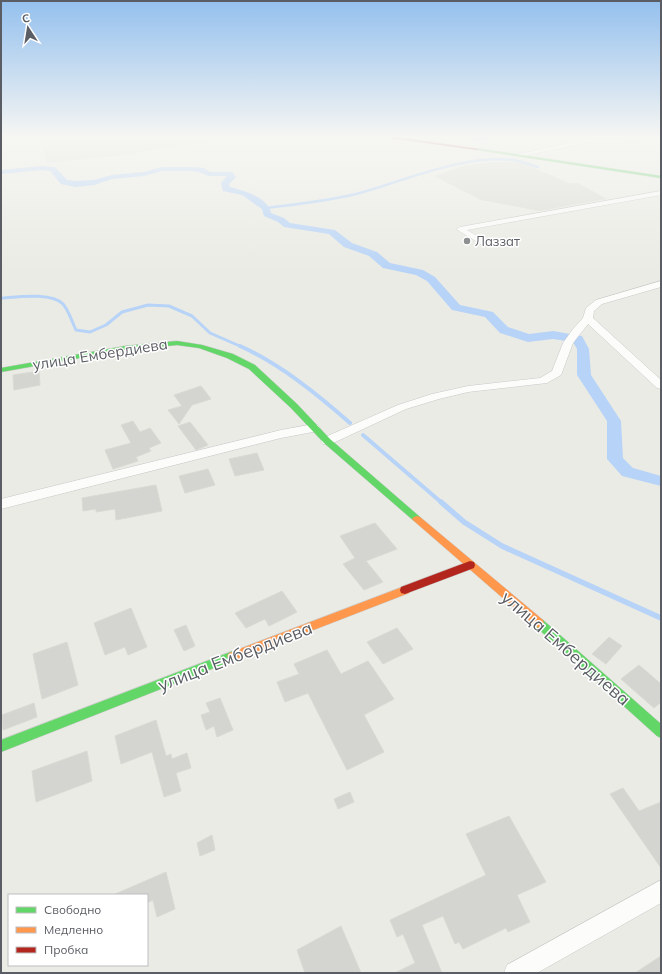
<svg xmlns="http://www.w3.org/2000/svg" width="662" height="974" font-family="Mulish,sans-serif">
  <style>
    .industrial { fill: #dcdcd6 }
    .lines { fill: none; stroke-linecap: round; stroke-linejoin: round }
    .stream-far3 { stroke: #b7d3f7; stroke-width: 2.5 }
    .stream-far2 { stroke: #b7d3f7; stroke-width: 3 }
    .stream-far1 { stroke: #b7d3f7; stroke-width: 4 }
    .stream { stroke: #b7d3f7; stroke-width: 5.5 }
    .canal { fill: #b7d3f7; fill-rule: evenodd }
    .building { fill: #d4d4d0; stroke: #dadad4 }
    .street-casing { stroke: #c7c9c7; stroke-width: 1 }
    .fast-casing { stroke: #c8c9c8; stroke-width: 1 }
    .slow-casing { stroke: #c8c9c8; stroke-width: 1 }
    .jam-casing { stroke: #c8c9c8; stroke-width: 1 }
    .street { fill: #fcfcfb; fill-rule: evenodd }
    .fast { fill: #63d668; fill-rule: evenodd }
    .slow { fill: #ff974d; fill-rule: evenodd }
    .jam { fill: #b3261e; fill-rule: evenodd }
    .poi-dot { fill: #8d8f90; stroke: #fff; stroke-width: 1.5 }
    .labels { text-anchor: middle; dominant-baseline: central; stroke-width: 3; stroke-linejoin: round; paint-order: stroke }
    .far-poi-label { font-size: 13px; fill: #5a5d63; stroke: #fff; text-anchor: start }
    .street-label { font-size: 15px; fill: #5a5d63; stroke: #fff }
    .near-street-label { font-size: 18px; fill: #5a5d63; stroke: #fff }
  </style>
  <rect width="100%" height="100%" fill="#ebebe5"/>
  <!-- industrial -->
  <g class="industrial">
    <polygon points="39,136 258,136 189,144 114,156 47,163 41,140"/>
    <polygon points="491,162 520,162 569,183 578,183 607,199 539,211 481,200 434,176 463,166"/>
  </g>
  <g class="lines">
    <!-- stream-far3 -->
    <path class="stream-far3" d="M266 208C298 204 329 201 360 193 410 179 461 155 514 160 522 161 530 165 538 167"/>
    <!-- stream-far2 -->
    <path class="stream-far2" d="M1 298C17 297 51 292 63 304 69 311 72 322 76 330L90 332 106 325 122 312 148 305 169 306 192 316 210 333 242 347"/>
    <!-- stream-far1 -->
    <g class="stream-far1">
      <path d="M240 346C280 364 317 394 350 423"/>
      <polyline points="363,435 442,503"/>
    </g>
    <!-- stream -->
    <polyline class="stream" points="441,502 464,522 502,546 661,618"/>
    <!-- canal -->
    <g class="canal">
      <path d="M459 136H498C490 141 467 141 459 136Z"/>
      <path d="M42 166 55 167 67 180 76 181 94 180 112 175 144 172 162 167H192L204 168 210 172H232L236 177 229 184 230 187C243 190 269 198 271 213L284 218 290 223 335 230 352 243 377 252 390 263 423 270 435 277 460 305 493 312 508 327 529 334 553 331 582 336 589 349 591 375 621 421 623 458 633 468 661 476V486L622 476 607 459V421L577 375V349L573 342 553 339 528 342 500 333 485 317 452 310 427 281 416 275 383 268 369 256 344 247 329 234 284 227 278 222 264 216 262 209 242 195 223 191 221 183 227 176H209L199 172 192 171H162L144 176 112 179 94 185 76 187 61 184 50 171 42 170 1 174V170Z"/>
    </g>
  </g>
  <!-- building -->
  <g class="building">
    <polygon points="39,371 40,385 14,390 13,375"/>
    <polygon points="201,386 211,399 192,405 179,424 168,410 182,406 174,395"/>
    <polygon points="133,421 140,432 150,428 161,443 149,448 151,451 136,457 138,461 113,469 105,450 131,443 121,425"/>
    <polygon points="190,422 208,445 196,450 178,426"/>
    <polygon points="257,453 264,470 235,476 229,459"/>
    <polygon points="208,469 215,485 185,493 179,476"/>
    <polygon points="156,485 162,511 116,520 115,509 96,512 96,509 83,511 82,498"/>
    <polygon points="375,523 397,549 366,561 383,582 364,590 343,564 355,558 340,536"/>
    <polygon points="282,591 297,612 269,626 265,619 246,628 235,613"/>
    <polygon points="131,608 147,647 128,655 125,647 105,655 94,623"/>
    <polygon points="186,625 195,646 184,651 174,630"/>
    <polygon points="397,628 413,649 383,664 367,642"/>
    <polygon points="609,637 622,646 606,664 592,654"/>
    <polygon points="67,642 78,685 42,699 33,654"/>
    <polygon points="327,650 341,674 368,661 394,699 364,715 384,752 347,770 308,693 285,702 277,682 299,674 294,664"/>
    <polygon points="639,665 661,684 661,702 654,708 621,679"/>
    <polygon points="220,698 233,730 217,737 214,726 206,730 201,715 210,712 206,703"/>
    <polygon points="34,703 37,717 3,730 2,715"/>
    <polygon points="156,720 166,756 171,754 172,759 187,753 191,768 176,773 181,791 164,797 152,752 121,764 115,736"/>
    <polygon points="87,751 92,781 36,802 32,771"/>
    <polygon points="623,788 639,811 661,802 661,868 610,794"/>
    <polygon points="350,792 354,802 338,809 334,799"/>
    <polygon points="509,816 546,882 517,895 530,922 508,932 506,928 463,949 459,942 455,944 443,916 422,925 442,973 395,973 415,963 403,934 397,937 390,920 486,875 466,834"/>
    <polygon points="212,835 215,850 200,856 197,843"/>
    <polygon points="166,872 175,909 157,917 153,900 147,903 147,895 113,895"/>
    <polygon points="341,926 361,973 305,973 297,950"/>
    <polygon points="661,956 661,973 635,973"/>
  </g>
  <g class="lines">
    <!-- street casing -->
    <g class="street-casing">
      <g id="street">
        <polygon points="612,136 657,136 654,138 595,141 518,157 515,155 595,137"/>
        <polygon points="661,191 661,195 467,230 487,242 487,246 484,246 456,229 460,227"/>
        <polygon points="661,281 661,287 602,304 594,311 593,318 661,380 661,389 657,388 588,324 573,343 561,375 547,383 468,392 439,399 406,409 331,444 323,444 321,441 323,438 398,405 432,394 468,386 540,378 552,371 563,343 573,329 583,318 586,308 596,300"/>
        <polygon points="314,424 318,425 320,428 318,431 281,438 1,509 1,499 281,430"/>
        <polygon points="661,880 661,903 537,973 504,973 507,965"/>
      </g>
    </g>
    <!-- fast casing -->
    <g class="fast-casing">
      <g id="fast">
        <polygon points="475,148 661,176 661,178 477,150"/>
        <polygon points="177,341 202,345 233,354 255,365 297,404 330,439 420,517 422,519 420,521 414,521 324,443 291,408 249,369 227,358 199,348 177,345 125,350 1,372 1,368 125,346"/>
        <polygon points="539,618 543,620 661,724 661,738 657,736 535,626 534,623 535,620"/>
        <polygon points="233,651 237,653 239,656 237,659 1,752 1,740"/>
      </g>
    </g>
    <!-- slow casing -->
    <g class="slow-casing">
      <g id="slow">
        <polygon points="417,516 420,517 543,620 544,623 543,626 539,628 535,626 414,521 412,519 414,517"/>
        <polygon points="405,586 409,587 410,590 409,593 233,661 229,659 227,656 229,653"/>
      </g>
    </g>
    <!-- jam casing -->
    <g class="jam-casing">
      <g id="jam">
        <polygon points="375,136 389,136 479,149 477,150"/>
        <polygon points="470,561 474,562 475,565 474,568 405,594 401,593 400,590 401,587"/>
      </g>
    </g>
    <!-- street -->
    <use href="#street" class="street"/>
    <!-- fast -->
    <use href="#fast" class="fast"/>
    <!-- slow -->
    <use href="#slow" class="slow"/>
    <!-- jam -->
    <use href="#jam" class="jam"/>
  </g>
  <!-- sky -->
  <linearGradient id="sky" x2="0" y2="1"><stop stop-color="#94c0ee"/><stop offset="0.5" stop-color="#f6f6f3"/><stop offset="1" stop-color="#f6f6f3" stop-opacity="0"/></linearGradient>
  <rect width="662" height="273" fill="url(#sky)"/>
  <!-- markers -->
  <circle class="poi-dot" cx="467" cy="241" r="4"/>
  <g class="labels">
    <!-- far-poi labels -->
    <g class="far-poi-label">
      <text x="475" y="241">Лаззат</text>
    </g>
    <!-- street labels -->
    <g class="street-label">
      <text transform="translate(100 354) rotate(-9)">улица Ембердиева</text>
    </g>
    <!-- near-street labels -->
    <g class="near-street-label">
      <text transform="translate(566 648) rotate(41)">улица Ембердиева</text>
      <text transform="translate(235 656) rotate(-21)">улица Ембердиева</text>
    </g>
  </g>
  <!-- border -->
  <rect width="662" height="974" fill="none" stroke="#5a5d63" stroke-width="4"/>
  <!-- legend -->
  <rect x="8" y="894" width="140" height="72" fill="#ffffff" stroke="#bdbec1"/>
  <rect x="16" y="907" width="20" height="6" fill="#63d668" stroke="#bdbec1"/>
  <text x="44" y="914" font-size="12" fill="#5a5d63">Свободно</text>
  <rect x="16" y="927" width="20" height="6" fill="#ff974d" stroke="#bdbec1"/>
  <text x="44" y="934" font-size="12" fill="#5a5d63">Медленно</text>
  <rect x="16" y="947" width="20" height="6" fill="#b3261e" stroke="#bdbec1"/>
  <text x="44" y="954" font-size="12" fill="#5a5d63">Пробка</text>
  <!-- north arrow -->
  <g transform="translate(28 28) rotate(348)" stroke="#ffffff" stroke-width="3" paint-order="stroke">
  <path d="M0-3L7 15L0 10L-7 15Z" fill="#5a5d63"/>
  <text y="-6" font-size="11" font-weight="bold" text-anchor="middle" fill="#5a5d63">С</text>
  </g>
</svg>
